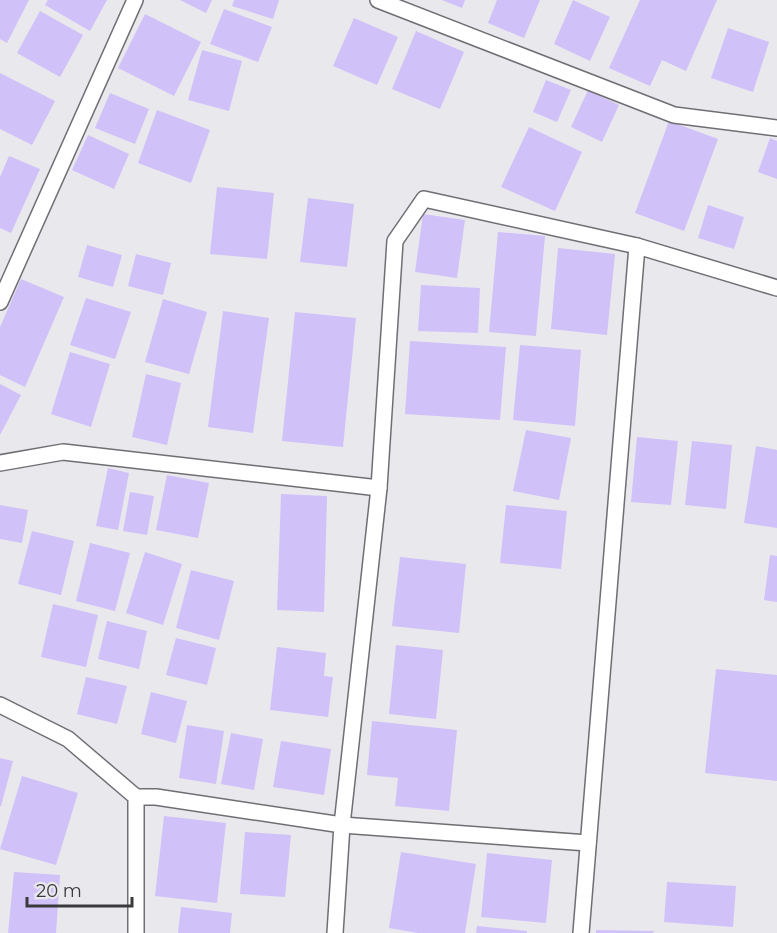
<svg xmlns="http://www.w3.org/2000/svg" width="777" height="933" font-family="Montserrat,sans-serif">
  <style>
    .building { fill: #d1c1f9 }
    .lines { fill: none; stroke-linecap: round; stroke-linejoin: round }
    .lane-casing { stroke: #706e72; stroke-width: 18 }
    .lane { stroke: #fff; stroke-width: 15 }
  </style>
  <rect width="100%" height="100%" fill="#e9e8ed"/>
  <!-- building -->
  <g class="building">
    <polygon points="0,0 29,0 7,43 0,39"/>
    <polygon points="48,0 107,0 90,31 45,5"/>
    <polygon points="180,0 212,0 206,13"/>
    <polygon points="234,0 279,0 273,19 232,6"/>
    <polygon points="442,0 465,0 462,8"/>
    <polygon points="497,0 540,0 524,38 488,23"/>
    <polygon points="573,0 610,17 590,61 554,44"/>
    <polygon points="640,0 717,0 686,71 662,60 650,86 609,68"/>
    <polygon points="224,9 272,27 258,62 210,44"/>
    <polygon points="40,11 83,35 60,77 17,53"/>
    <polygon points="145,14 201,42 174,96 118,68"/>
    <polygon points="354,18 398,37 377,85 333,66"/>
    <polygon points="728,28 769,42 753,92 711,78"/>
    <polygon points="416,31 464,52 440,109 392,89"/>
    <polygon points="202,50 242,61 229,111 188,100"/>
    <polygon points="0,73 55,101 32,145 0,129"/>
    <polygon points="546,80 571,90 557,122 533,112"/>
    <polygon points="588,90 619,105 602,142 571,127"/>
    <polygon points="110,93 149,109 135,144 95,128"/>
    <polygon points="157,110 210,130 191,183 138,163"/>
    <polygon points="669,121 718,139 684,231 635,213"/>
    <polygon points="529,127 582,152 555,211 501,187"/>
    <polygon points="88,135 129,154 114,189 72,170"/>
    <polygon points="770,138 777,141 777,179 758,172"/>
    <polygon points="9,156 40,169 11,233 0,228 0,177"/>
    <polygon points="217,187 274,193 267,259 210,254"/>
    <polygon points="308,198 354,204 347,267 300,262"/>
    <polygon points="708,205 744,217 734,249 698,238"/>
    <polygon points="423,214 465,220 457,278 415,272"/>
    <polygon points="498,232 545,236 536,336 489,332"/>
    <polygon points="87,245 122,255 113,287 78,277"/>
    <polygon points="558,248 615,254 607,335 551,329"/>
    <polygon points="136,254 171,263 163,295 128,286"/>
    <polygon points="21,279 64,297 25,387 0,375 0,327"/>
    <polygon points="421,285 480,288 478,333 418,331"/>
    <polygon points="86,298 131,312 115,359 70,345"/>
    <polygon points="163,299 207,312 189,374 145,362"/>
    <polygon points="223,311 269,318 253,433 208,427"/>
    <polygon points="295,312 356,318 343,447 282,441"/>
    <polygon points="410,341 506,347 500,420 405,414"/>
    <polygon points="520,345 581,350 575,426 513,420"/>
    <polygon points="70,352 110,364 91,427 51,414"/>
    <polygon points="146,374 181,383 167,445 132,437"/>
    <polygon points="0,384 21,395 0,435"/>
    <polygon points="526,430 571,438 559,500 513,491"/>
    <polygon points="637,437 678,441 671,505 631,502"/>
    <polygon points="692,441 732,445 726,509 685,505"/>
    <polygon points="756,446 777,450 777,528 744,523"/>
    <polygon points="108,468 129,473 118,530 96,526"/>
    <polygon points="167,475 209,483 198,538 156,530"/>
    <polygon points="130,492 154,496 147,535 123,531"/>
    <polygon points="281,494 327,496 324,612 277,610"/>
    <polygon points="0,505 28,510 22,543 0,539"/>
    <polygon points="506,505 567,511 561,569 500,563"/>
    <polygon points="32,531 74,541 61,595 18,584"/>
    <polygon points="90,543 130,553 115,611 76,601"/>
    <polygon points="145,552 182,564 163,625 126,613"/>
    <polygon points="770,555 777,556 777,602 764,600"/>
    <polygon points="400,557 466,564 459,633 392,626"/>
    <polygon points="191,570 234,581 219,640 176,628"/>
    <polygon points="53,604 98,615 86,667 41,657"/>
    <polygon points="107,621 147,631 139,669 98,659"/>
    <polygon points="176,638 216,648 207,685 166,675"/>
    <polygon points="396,645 443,650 436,719 389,714"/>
    <polygon points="277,647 326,653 324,676 333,677 328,717 270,710"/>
    <polygon points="716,669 777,675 777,781 705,773"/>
    <polygon points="86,677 127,686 117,724 77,714"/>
    <polygon points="151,692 187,701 176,743 141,734"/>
    <polygon points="372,721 457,730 449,811 395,806 398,778 367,775"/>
    <polygon points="187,725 224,731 216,784 179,778"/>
    <polygon points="231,733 263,739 254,790 221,784"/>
    <polygon points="281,741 331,749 324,795 273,787"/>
    <polygon points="0,758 13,761 1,806 0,806"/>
    <polygon points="22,776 78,793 56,865 0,849"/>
    <polygon points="164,816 226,823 217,903 155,896"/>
    <polygon points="245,832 291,835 285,897 240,894"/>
    <polygon points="401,852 476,864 465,933 418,933 389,928"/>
    <polygon points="487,853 552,860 546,923 481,917"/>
    <polygon points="14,872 60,875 56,933 8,933"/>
    <polygon points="667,882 736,886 733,927 664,922"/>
    <polygon points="181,907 232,913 230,933 178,933"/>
    <polygon points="477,926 527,931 527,933 476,933"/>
    <polygon points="596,930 654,931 653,933 596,933"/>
  </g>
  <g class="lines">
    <!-- lane casing -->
    <g class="lane-casing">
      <g id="lane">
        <polyline points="378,0 674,115 777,128"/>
        <polyline points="0,302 135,0"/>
        <polyline points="0,463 63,452 379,488"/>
        <polyline points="0,705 68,739 136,797 136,933"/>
        <polyline points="136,797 156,797 342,825 588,843"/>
        <polyline points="335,933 342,825 379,488 395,241 424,199 637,246 777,288"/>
        <polyline points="581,933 637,246"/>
      </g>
    </g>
    <!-- lane -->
    <use href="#lane" class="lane"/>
  </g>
  <!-- scale -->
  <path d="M27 897v9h105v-9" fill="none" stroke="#3a393b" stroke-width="3"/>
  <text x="36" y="897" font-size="18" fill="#3a393b" stroke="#e9e8ed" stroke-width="4.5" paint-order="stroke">20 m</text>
</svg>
